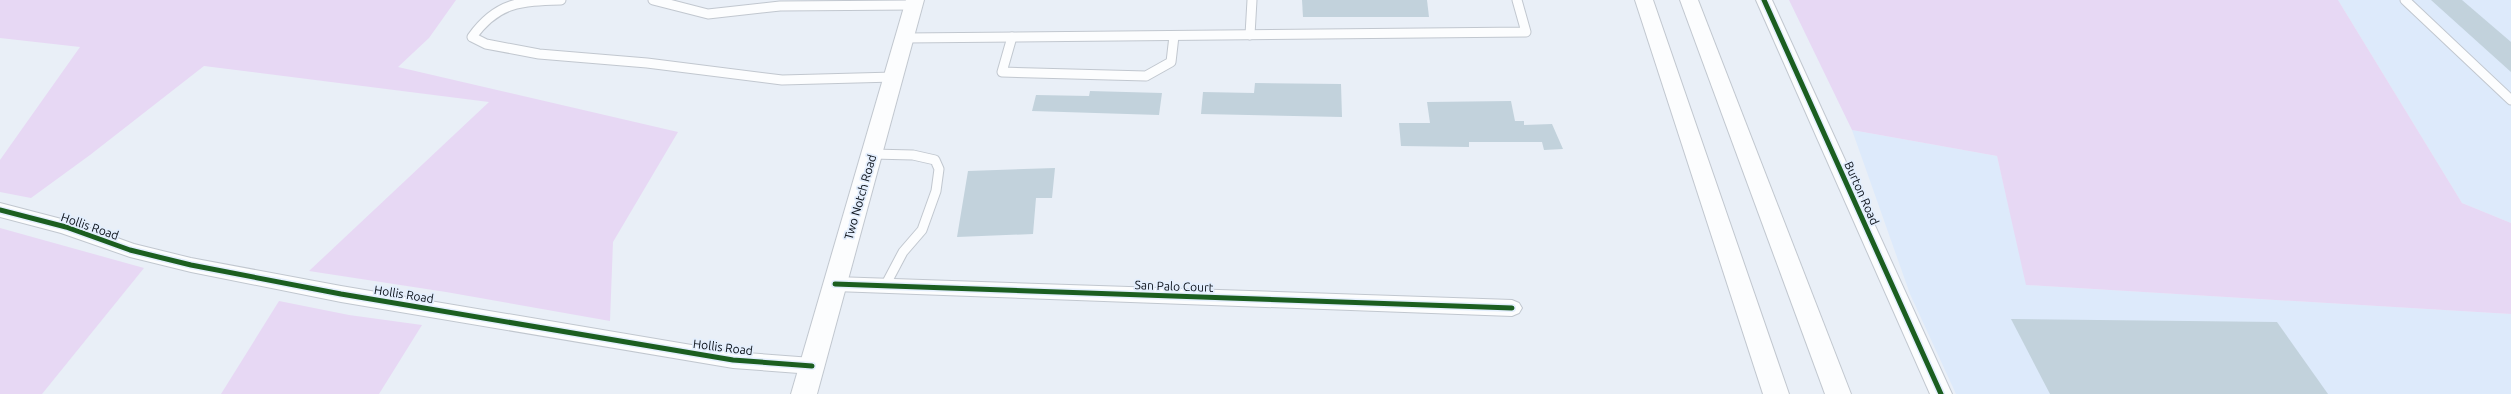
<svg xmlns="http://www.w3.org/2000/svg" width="2511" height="394" font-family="Ubuntu,sans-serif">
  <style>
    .built { fill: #ddeafb }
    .green { fill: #e7d8f4 }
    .building { fill: #c2d2dc }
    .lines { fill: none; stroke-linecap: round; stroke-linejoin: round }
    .lane-casing { stroke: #c1c7cf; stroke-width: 11 }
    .street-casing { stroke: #c1c7cf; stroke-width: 2 }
    .secondary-casing { stroke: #c1c7cf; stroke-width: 2 }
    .highway-casing { stroke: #c1c7cf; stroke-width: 2 }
    .lane { stroke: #fcfdfe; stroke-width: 9 }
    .street { fill: #fcfdfe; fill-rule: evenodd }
    .secondary { fill: #fcfdfe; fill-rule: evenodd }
    .highway { fill: #fcfdfe; fill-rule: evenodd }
    .cycleway-casing { stroke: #e3eefd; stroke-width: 8 }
    .cycleway { stroke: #1b5e20; stroke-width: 5 }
    .labels { text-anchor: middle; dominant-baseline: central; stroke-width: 3.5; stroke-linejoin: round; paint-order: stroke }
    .street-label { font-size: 12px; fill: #080e16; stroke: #e3eefd }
  </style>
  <rect width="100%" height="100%" fill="#e9eff7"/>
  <!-- built -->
  <g class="built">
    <polygon points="2338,0 2511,0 2511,223 2462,203"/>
    <polygon points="1852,130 1997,156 2027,285 2511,314 2511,394 1956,394 1910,294"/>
  </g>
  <!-- green -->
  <g class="green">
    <polygon points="0,0 456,0 429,38 398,67 678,132 613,242 610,321 446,292 309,271 489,102 204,66 90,155 31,198 0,192 0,160 80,47 0,38"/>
    <polygon points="1789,0 2338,0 2462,203 2511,223 2511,314 2026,285 1997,156 1852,130"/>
    <polygon points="0,228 144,268 42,394 0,394"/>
    <polygon points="279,301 349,315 422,325 379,394 221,394"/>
  </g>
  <!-- building -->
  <g class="building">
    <polygon points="1302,0 1427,0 1429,17 1303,17"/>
    <polygon points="2431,0 2462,0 2511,42 2511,72"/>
    <polygon points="1255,83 1341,84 1342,117 1201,114 1203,92 1254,93"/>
    <polygon points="1090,91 1162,93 1159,115 1032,111 1036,95 1089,96"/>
    <polygon points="1511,101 1515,121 1524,121 1524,125 1552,124 1563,149 1544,150 1542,142 1469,142 1469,147 1401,146 1399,123 1430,123 1427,102"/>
    <polygon points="1055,168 1052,198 1036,198 1033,234 957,237 968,171"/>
    <polygon points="2011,319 2277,322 2328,394 2050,394"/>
  </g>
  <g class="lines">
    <!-- lane casing -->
    <g class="lane-casing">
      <g id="lane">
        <path d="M561 0C521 1 497 2 472 37L486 44 539 54 647 63 782 80 894 77"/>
        <polyline points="653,0 708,14 780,6 914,5"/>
        <polyline points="2405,0 2511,100"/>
        <polyline points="1250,35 1252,0"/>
        <polyline points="1012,37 1002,72 1146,76 1171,62 1174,36"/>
        <polyline points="905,38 1526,32 1517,0"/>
        <polyline points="872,154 913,155 935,160 939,169 936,191 922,230 903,252 885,286"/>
      </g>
    </g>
    <!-- street casing -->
    <g class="street-casing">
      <g id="street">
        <polygon points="1756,0 1772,0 1952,394 1930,394"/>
        <polygon points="0,203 73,222 134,244 191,258 341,286 733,352 812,358 820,360 823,366 820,372 812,374 733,368 341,302 191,272 130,257 61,233 0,217"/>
        <polygon points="835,277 1512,300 1519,303 1522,308 1519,313 1512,316 835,291 828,289 825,284 828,279"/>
      </g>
    </g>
    <!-- secondary casing -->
    <g class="secondary-casing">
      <polygon id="secondary" points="906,0 924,0 817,394 791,394"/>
    </g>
    <!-- highway casing -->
    <g class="highway-casing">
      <g id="highway">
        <polygon points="1635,0 1653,0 1789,394 1763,394"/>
        <polygon points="1680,0 1698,0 1851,394 1825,394"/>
      </g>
    </g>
    <!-- lane -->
    <use href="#lane" class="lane"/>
    <!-- street -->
    <use href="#street" class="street"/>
    <!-- secondary -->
    <use href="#secondary" class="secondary"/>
    <!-- highway -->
    <use href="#highway" class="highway"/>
    <!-- cycleway casing -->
    <g class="cycleway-casing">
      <g id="cycleway">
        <polyline points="1764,0 1941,394"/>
        <polyline points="0,210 66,227 130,250 191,265 341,294 733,360 812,366"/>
        <polyline points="835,284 1512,308"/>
      </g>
    </g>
    <!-- cycleway -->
    <use href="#cycleway" class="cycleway"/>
  </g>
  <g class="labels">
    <!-- street labels -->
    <g class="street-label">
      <text transform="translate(1862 193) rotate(66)">Burton Road</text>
      <text transform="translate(860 197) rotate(-74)">Two Notch Road</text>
      <text transform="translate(90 226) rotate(19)">Hollis Road</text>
      <text transform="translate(1174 286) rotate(2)">San Palo Court</text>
      <text transform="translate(404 294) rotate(9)">Hollis Road</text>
      <text transform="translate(723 347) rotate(7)">Hollis Road</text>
    </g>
  </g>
</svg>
